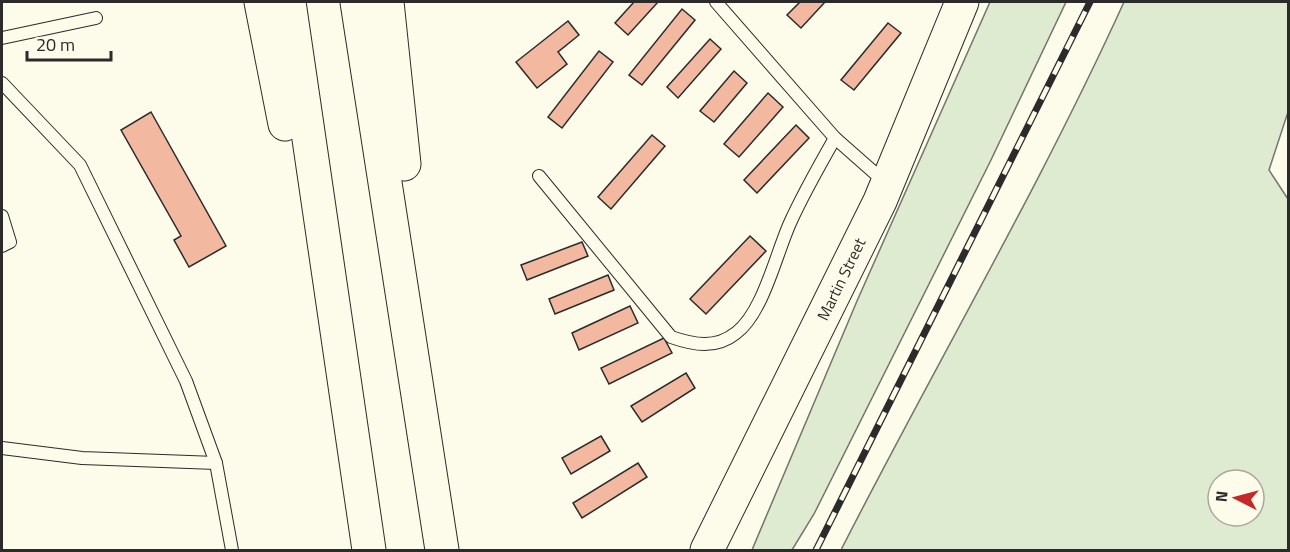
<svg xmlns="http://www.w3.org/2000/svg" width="1290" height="552" font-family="'Titillium Web',sans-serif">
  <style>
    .green { fill: #deebd1; stroke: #74746e; stroke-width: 1.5; fill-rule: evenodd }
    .building { fill: #f2b8a0; stroke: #2b2b2b; stroke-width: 1.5 }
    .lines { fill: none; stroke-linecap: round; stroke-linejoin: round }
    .lane-casing { stroke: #2b2b2b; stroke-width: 14 }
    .secondary-casing { stroke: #2b2b2b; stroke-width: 35 }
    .highway-casing { stroke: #2b2b2b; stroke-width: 35 }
    .lane { stroke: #fdfbea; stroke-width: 12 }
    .secondary { stroke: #fdfbea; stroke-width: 33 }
    .highway { stroke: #fdfbea; stroke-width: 33 }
    .rail-casing { stroke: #2b2b2b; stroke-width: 7 }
    .rail { stroke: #fdfbea; stroke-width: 4.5; stroke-dasharray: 14; stroke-linecap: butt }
    .labels { text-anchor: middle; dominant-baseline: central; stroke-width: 4.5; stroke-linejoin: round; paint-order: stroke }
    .street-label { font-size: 16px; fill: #2b2b2b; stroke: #fdfbea }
  </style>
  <rect width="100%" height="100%" fill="#fdfbea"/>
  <!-- green -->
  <g class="green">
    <polygon points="990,2 1066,2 991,160 814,514 792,550 752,550 857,301"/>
    <path d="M1124 2H1288V112L1269 170 1288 199V550H841C934 367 1039 189 1124 2ZM1218 480H1254V516H1218Z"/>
  </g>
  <!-- building -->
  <g class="building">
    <polygon points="634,2 658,2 628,35 615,23"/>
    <polygon points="800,2 825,2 801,28 787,15"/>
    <polygon points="682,9 695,20 642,85 629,75"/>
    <polygon points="568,21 579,35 558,52 567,64 537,88 516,62"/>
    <polygon points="888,23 901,33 854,90 841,80"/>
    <polygon points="710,39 721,49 678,98 667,87"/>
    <polygon points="599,51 613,62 562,128 548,117"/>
    <polygon points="734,71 747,83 714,122 700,111"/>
    <polygon points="768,93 783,107 739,157 724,144"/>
    <polygon points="151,112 226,246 189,267 174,240 181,236 121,130"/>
    <polygon points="796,125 809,138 757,193 744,180"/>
    <polygon points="652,135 665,146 611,209 598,197"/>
    <polygon points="750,236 766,251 706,314 690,299"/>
    <polygon points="582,242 588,256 527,280 521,265"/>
    <polygon points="608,275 614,290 555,314 549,299"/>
    <polygon points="630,306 638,323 579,350 572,333"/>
    <polygon points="664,338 672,353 609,384 601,368"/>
    <polygon points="686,373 695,388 642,422 631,406"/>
    <polygon points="601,436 610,451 571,474 562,458"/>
    <polygon points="638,463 647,477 582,518 573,503"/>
  </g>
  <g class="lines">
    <!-- lane casing -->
    <g class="lane-casing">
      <g id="lane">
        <polyline points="716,2 835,138 886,183"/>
        <polyline points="2,38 96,18"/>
        <polyline points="2,83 80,165 186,381 216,463 232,550"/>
        <path d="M539 176 671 337C694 345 716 349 736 333 763 313 776 254 790 223 803 194 819 166 835 138"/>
        <polyline points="2,216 10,242 2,246"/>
        <polyline points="2,448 82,458 216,463"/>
      </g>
    </g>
    <!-- secondary casing -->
    <g class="secondary-casing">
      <polyline id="secondary" points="707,550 880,201 962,2"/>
    </g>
    <!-- highway casing -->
    <g class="highway-casing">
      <g id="highway">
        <polyline points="261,2 285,124"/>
        <polyline points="289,2 369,550"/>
        <polyline points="357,2 442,550"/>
        <polyline points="387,2 404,164"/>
      </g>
    </g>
    <!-- lane -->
    <use href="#lane" class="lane"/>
    <!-- secondary -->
    <use href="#secondary" class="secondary"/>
    <!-- highway -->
    <use href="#highway" class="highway"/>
    <!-- rail casing -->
    <g class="rail-casing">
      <polyline id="rail" points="816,550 1090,2"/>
    </g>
    <!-- rail -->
    <use href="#rail" class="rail"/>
  </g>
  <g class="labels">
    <!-- street labels -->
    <g class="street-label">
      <text transform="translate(841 279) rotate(-64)">Martin Street</text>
    </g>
  </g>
  <!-- border -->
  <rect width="1290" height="552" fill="none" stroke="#2b2b2b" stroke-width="6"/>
  <!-- north arrow -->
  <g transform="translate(1236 498) rotate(276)"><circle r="28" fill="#fdfbea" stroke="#a9a89e" stroke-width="1.5"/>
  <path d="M0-4.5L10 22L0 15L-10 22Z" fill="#c62828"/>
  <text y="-9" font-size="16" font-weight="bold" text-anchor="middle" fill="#2b2b2b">N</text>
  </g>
  <!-- scale -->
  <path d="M27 51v9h84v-9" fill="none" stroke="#2b2b2b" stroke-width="3"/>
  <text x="36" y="51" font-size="18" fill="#2b2b2b" stroke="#fdfbea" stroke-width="4.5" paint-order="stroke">20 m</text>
</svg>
